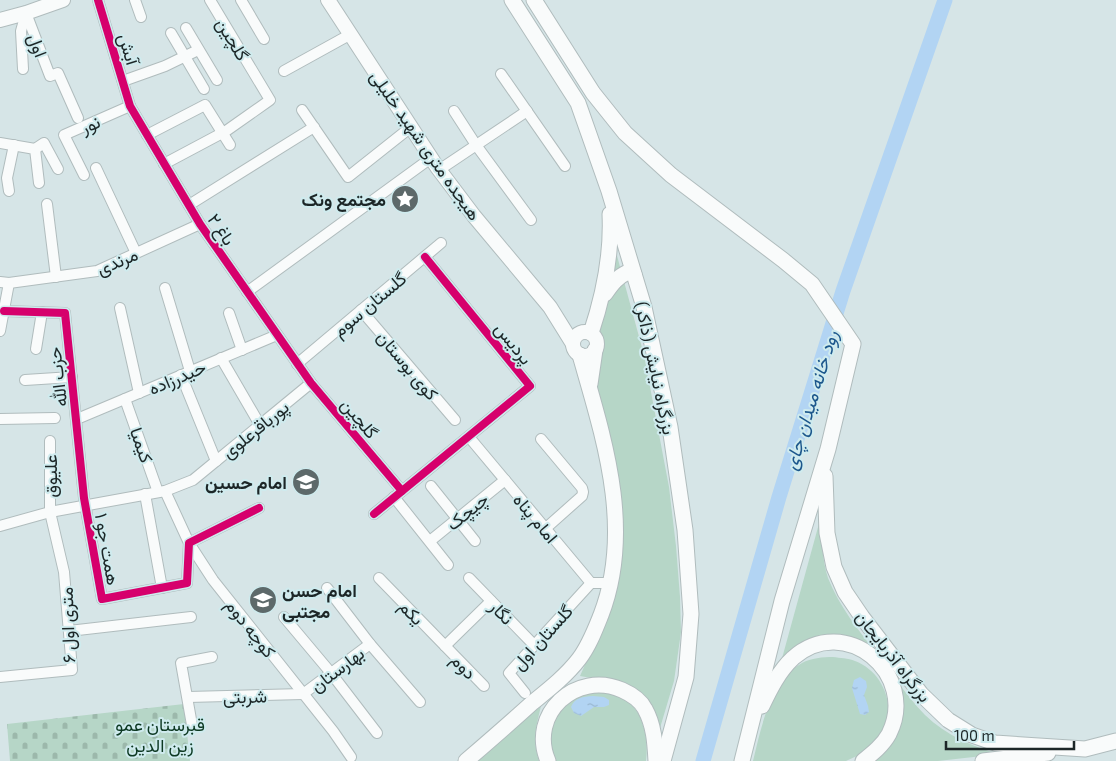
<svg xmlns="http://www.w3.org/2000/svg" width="1116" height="761" font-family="'Exo 2',Vazirmatn,sans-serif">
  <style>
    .green { fill: #b6d6c7 }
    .cemetery { fill: url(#cemetery-stones) }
    .water { fill: url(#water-ripples) }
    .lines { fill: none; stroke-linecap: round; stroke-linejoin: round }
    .river { stroke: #b2d4f3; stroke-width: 15 }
    .minor-casing { stroke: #b0bcbd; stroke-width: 12 }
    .major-casing { stroke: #b0bcbd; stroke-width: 16 }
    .highway-casing { stroke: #b0bcbd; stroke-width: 17 }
    .minor { stroke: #f9fbfb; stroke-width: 10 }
    .major { stroke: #f9fbfb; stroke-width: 14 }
    .highway { stroke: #f9fbfb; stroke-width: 15 }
    .cycleway-casing { stroke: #cfebee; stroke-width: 11 }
    .cycleway { stroke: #d6006c; stroke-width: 8 }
    .labels { text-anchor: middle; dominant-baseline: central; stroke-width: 4; stroke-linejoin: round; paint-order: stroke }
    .street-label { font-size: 18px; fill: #1c2627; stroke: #cfebee }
    .poi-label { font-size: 18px; font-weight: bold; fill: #1c2627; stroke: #cfebee; text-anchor: end }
    .park-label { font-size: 18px; fill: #0d3922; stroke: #cfebee }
    .water-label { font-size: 19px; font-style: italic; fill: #1c578c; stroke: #cfebee }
  </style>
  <defs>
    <pattern id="cemetery-stones" width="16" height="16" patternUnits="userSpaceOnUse" patternTransform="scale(1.25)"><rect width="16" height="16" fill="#b6d6c7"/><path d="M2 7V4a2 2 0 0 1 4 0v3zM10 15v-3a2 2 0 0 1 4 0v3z" fill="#9cb8ab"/></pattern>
    <pattern id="water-ripples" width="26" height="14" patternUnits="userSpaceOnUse" patternTransform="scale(1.25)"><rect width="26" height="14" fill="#b2d4f3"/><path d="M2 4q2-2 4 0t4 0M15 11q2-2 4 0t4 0" fill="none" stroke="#98b6d0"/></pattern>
  </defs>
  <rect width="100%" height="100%" fill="#d6e5e7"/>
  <!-- green -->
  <g class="green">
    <polygon points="616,252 644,355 669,487 676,546 680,597 681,632 674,681 660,728 646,700 614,682 580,676 610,608 621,557 594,385 595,355"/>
    <path d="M820 520C822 540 822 560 828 578 839 606 859 631 877 654L847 637 781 662Z"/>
    <path d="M833 657C840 658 848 658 855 661 882 671 896 704 884 731 877 746 860 755 846 761H753C761 728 770 681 802 663 811 658 823 657 833 657Z"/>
    <path d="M895 679C905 691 914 704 925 715 946 735 972 747 1000 754L938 761H873L882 754Z"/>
    <path d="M601 690C611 693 621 695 629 702 644 715 649 742 646 761H554L550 746 551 731 555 716 572 698Z"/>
    <path d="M541 706C536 727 532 740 539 761H473Z"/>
  </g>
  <!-- cemetery -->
  <polygon class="cemetery" points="184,704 190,761 10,761 7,724"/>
  <!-- water -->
  <g class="water">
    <polygon points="860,677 866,681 867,687 864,695 868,706 869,712 865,715 860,714 852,688 854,680"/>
    <path d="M593 696 604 697 609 700V705L604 707H594L581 716 574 713 571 707C575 697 583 697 593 696Z"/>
  </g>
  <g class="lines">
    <!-- river -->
    <polyline class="river" points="703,761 779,497 843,291 945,0"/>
    <!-- minor casing -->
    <g class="minor-casing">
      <g id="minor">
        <polyline points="98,0 130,106 200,224 311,383 402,491"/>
        <polyline points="135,0 141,17"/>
        <polyline points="241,0 264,39"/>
        <polyline points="26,13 50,76 58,73 78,118"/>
        <polyline points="186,28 217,80"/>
        <polyline points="171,33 204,89"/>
        <polyline points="23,69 21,31 26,13"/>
        <polyline points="284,71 351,34"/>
        <polyline points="501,74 565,166"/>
        <polyline points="123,81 165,66 198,50"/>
        <polyline points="302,110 348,177 411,127"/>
        <polyline points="454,111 476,145 531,220"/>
        <polyline points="147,135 205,105 230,145"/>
        <polyline points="0,143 35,149 39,183"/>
        <polyline points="35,149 44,143 58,169"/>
        <polyline points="164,164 226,131 270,100 210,0"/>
        <polyline points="96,168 136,253"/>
        <polyline points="439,170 527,111"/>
        <polyline points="84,175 64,135 130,106"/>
        <polyline points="9,191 7,178 14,145"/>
        <polyline points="47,204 56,277"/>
        <polyline points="189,205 314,127"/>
        <polyline points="0,282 9,283 97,271 200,224"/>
        <polyline points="165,288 190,371"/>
        <polyline points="247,292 431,158"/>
        <polyline points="120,308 139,393"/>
        <polyline points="361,310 455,420"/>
        <polyline points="4,311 65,313 84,498 102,599 187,583 189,543 259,508"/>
        <polyline points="229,313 242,350"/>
        <polyline points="0,331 9,283"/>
        <polyline points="36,349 42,312"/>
        <polyline points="221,358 260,425"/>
        <polyline points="297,364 441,243"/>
        <polyline points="181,375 216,461"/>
        <polyline points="25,380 72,377"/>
        <polyline points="125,399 158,492"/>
        <polyline points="0,419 55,418"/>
        <polyline points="77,419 277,335"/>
        <polyline points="469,437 591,583 611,583"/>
        <polyline points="541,439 582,488 583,492 582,496 546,528"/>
        <polyline points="431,486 475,541"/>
        <polyline points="165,491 189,543 213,580 333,731 351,757"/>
        <polyline points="145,494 162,588"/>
        <polyline points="394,497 448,565"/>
        <polyline points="374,514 530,386 425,257"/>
        <polyline points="0,526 50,512 165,491 193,480 311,383"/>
        <polyline points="430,541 505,480"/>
        <polyline points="379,578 484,686"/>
        <polyline points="469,578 534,645"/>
        <polyline points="327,588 370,644 420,702"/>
        <polyline points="284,617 331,673 377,733"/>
        <polyline points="69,631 191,617"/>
        <polyline points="445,646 491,601"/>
        <polyline points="0,677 72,670 64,572 50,512 50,441"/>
        <polyline points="525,693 509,673 591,583"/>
        <polyline points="188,697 303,694 370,644"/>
        <polyline points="192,725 181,663 212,657"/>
      </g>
    </g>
    <!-- major casing -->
    <g class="major-casing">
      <g id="major">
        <polyline points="328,0 437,167 474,216 550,307 573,344"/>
        <polyline points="0,20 26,13 63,0"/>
        <circle cx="585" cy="344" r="12"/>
      </g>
    </g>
    <!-- highway casing -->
    <g class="highway-casing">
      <g id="highway">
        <polyline points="512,0 578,103 609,191 644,307 670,427 685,530 691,614 686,677 663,761"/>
        <polyline points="534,0 593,93 625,133 671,175 783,260 812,284 853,344 828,449 782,601 742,761"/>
        <path d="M605 294C612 284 617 277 628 272L634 274"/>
        <path d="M591 333C604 294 612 256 610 214"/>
        <polyline points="590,384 595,350"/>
        <polyline points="825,476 827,533 834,567 845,592 862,617 921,694 948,720 972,735 995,743 1085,749 1116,741"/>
        <path d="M762 706C770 689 779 671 793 658 845 612 919 674 889 734 883 745 873 753 863 761"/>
        <path d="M466 761C488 742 510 723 532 703 548 690 566 676 579 659 589 646 595 630 601 615 634 529 604 439 580 355"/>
        <path d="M548 761C528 714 576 670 622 690 631 694 641 701 645 709 654 725 655 743 656 761"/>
        <polyline points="983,761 1048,753"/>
      </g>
    </g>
    <!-- minor -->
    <use href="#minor" class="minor"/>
    <!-- major -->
    <use href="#major" class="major"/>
    <!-- highway -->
    <use href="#highway" class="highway"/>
    <!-- cycleway casing -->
    <g class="cycleway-casing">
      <g id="cycleway">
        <polyline points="98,0 130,106 200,224 311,383 402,491"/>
        <polyline points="4,311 65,313 84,498 102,599 187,583 189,543 259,508"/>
        <polyline points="374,514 530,386 425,257"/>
      </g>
    </g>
    <!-- cycleway -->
    <use href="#cycleway" class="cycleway"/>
  </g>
  <!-- icons -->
  <defs>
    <g id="sight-disc" transform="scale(1.4375)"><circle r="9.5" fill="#5d696a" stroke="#cfebee"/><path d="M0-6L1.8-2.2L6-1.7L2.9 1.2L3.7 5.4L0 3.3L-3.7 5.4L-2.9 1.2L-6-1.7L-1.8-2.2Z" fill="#fff"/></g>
    <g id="school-disc" transform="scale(1.4375)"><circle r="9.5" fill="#5d696a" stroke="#cfebee"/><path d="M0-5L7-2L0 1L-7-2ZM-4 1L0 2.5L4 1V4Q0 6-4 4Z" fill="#fff"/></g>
  </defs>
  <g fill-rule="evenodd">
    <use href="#sight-disc" x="405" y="199"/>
    <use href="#school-disc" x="306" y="482"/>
    <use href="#school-disc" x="263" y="600"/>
  </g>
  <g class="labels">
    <!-- street labels -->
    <g class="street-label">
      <text transform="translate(233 39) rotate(59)">گلچین</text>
      <text transform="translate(38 45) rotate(69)">اول</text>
      <text transform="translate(129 49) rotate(73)">آبش</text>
      <text transform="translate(90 124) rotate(-24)">نور</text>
      <text transform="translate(426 145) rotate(55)">هیجده متری شهید خلیلی</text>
      <text transform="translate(222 229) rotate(56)">باغ ۲</text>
      <text transform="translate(117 261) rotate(-23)">مرندی</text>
      <text transform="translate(369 304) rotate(-40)">گلستان سوم</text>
      <text transform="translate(514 343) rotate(51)">پردیس</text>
      <text transform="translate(408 365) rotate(50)">کوی بوستان</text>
      <text transform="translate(656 368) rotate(78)">بزرگراه نیایش (ذاکر)</text>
      <text transform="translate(57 377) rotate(-97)">حزب الله</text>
      <text transform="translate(177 377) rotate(-23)">حیدرزاده</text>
      <text transform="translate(360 418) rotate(50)">گلچین</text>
      <text transform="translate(255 429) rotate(-39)">پورباقرعلوی</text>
      <text transform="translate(142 445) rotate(71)">کیمیا</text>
      <text transform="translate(50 476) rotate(-90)">علیوق</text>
      <text transform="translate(467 511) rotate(-39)">چیچک</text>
      <text transform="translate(536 518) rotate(50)">امام پناه</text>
      <text transform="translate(108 549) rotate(80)">همت جو ۱</text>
      <text transform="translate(412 612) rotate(46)">یکم</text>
      <text transform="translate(502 612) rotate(46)">نگار</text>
      <text transform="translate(67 625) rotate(-92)">۶ متری اول</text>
      <text transform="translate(251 628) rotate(52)">کوچه دوم</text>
      <text transform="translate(542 637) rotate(-48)">گلستان اول</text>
      <text transform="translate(894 656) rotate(52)">بزرگراه آذربایجان</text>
      <text transform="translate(464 666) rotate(46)">دوم</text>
      <text transform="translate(337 669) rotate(-37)">بهارستان</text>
      <text transform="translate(245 696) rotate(-1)">شربتی</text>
    </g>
    <!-- poi labels -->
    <g class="poi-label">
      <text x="386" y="199">مجتمع ونک</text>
      <text x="287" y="482">امام حسین</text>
      <text x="282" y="590" text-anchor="start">امام حسن<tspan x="282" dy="21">مجتبی</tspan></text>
    </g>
    <!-- park labels -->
    <g class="park-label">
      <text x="160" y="724">قبرستان عمو<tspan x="160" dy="21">زین الدین</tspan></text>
    </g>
    <!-- water labels -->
    <g class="water-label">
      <text transform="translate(810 400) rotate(-73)">رود خانه میدان چای</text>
    </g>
  </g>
  <!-- scale -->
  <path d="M946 741v8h128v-8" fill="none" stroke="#1c2627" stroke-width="2.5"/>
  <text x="954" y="741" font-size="15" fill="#1c2627" stroke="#cfebee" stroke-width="4" paint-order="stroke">100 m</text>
</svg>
